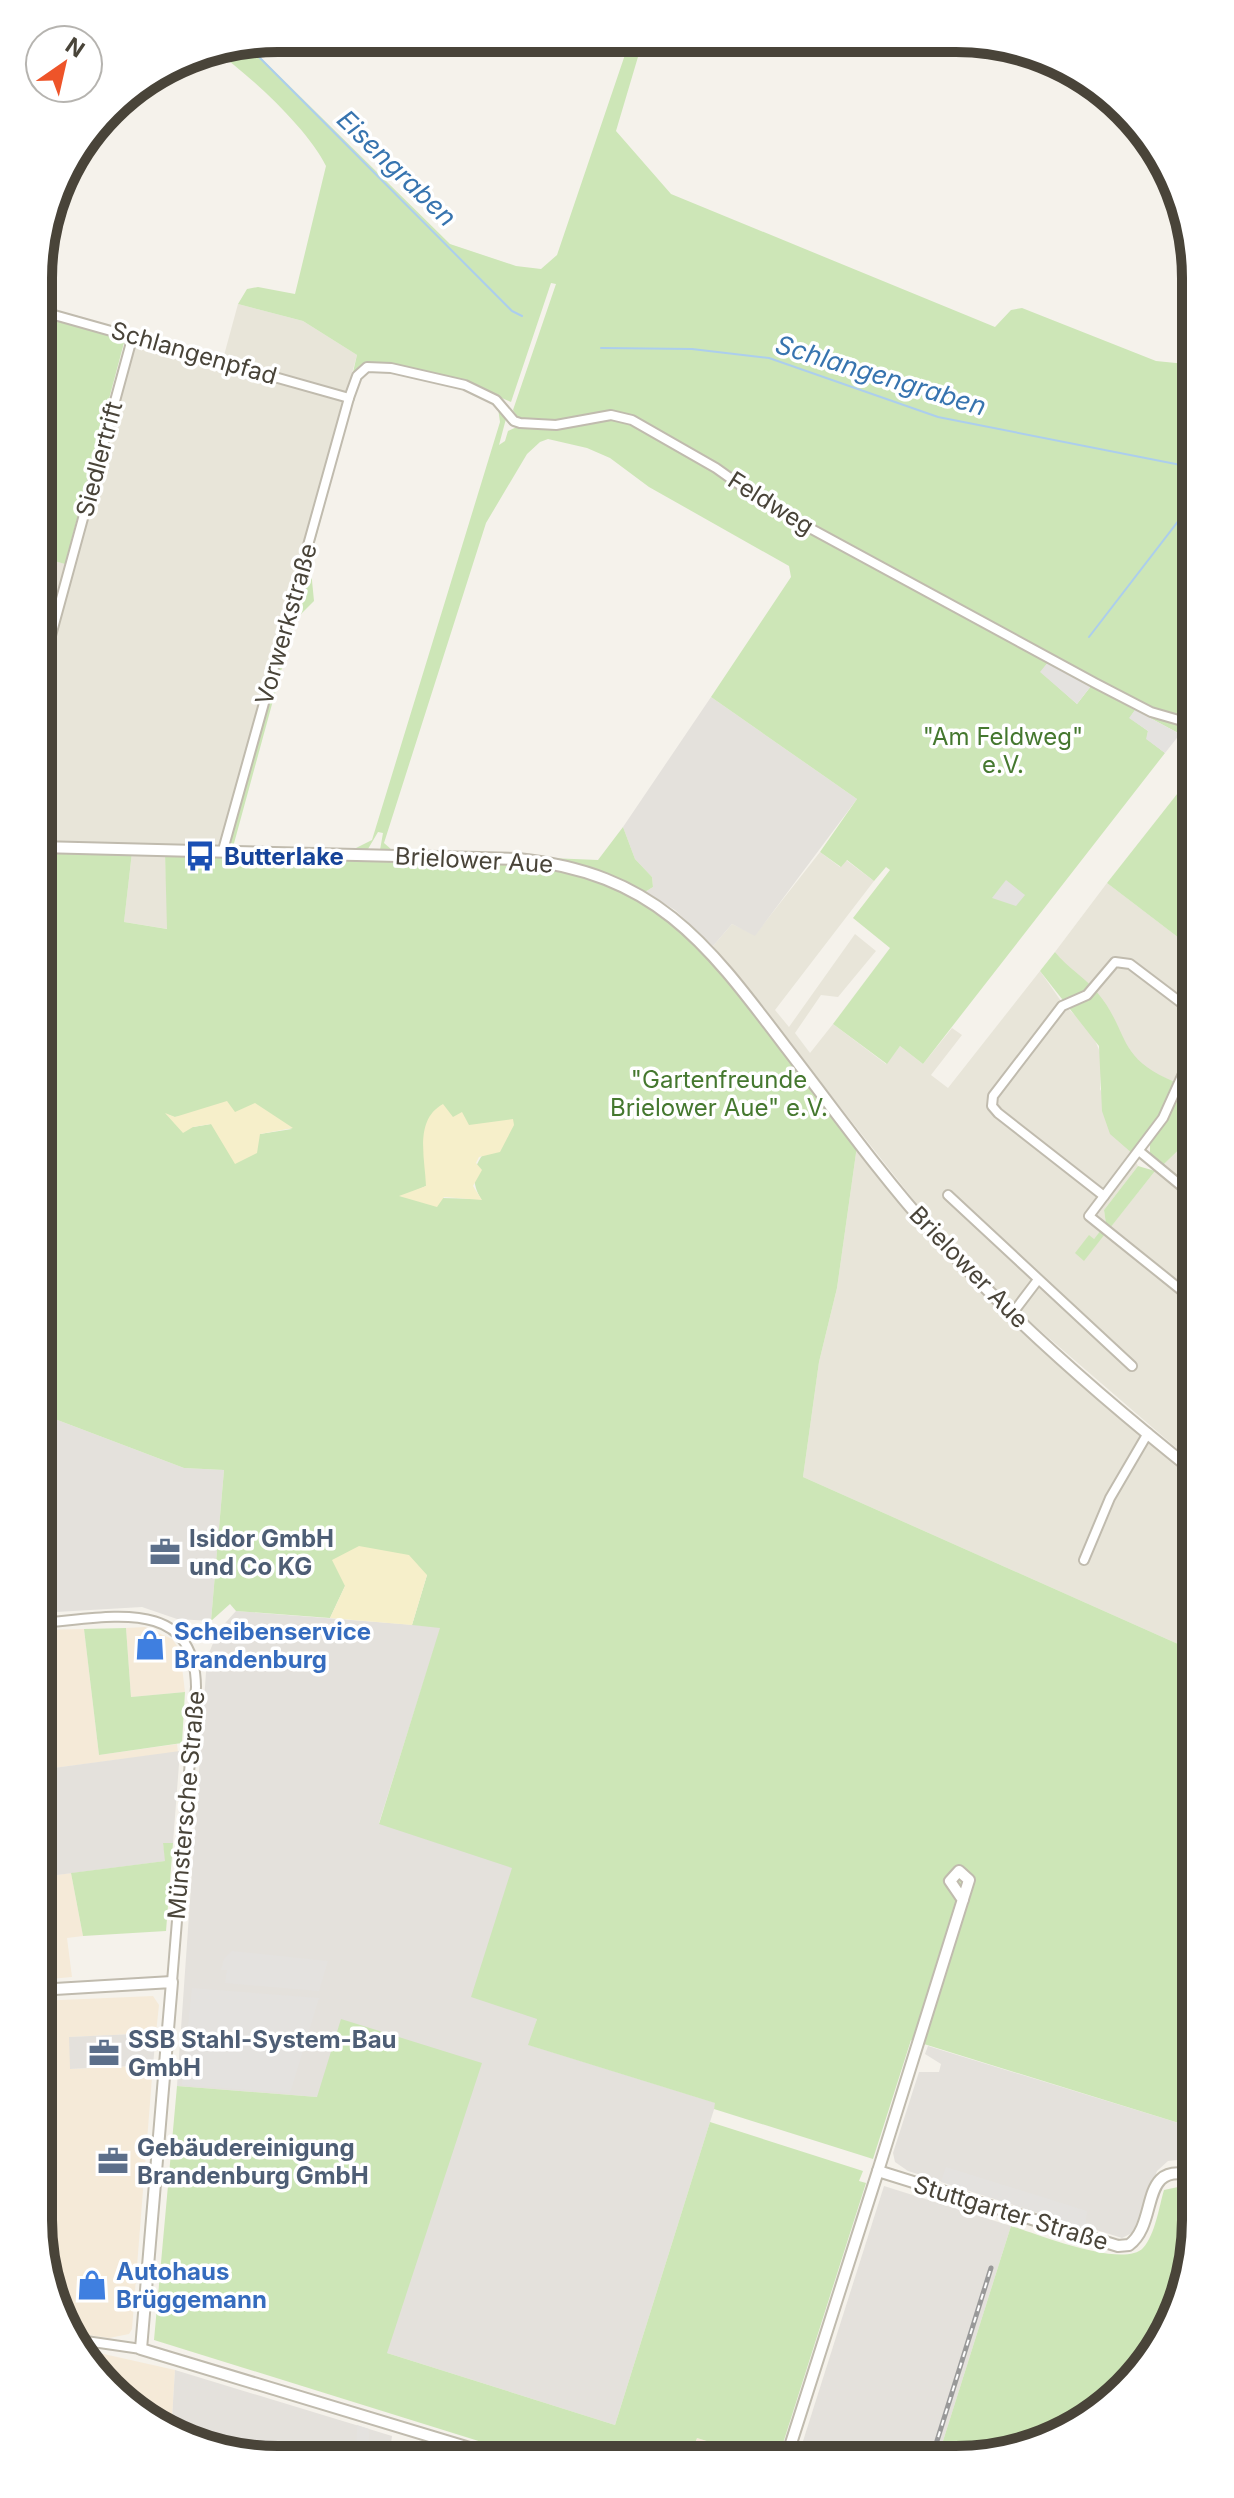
<svg xmlns="http://www.w3.org/2000/svg" width="1234" height="2498" font-family="Inter,sans-serif">
  <style>
    .residential { fill: #e8e5d9 }
    .commercial { fill: #f5ead8 }
    .industrial { fill: #e4e1dc }
    .green { fill: #cde6b7; fill-rule: evenodd }
    .sand { fill: #f6efca }
    .parking { fill: #e4e2df }
    .lines { fill: none; stroke-linecap: round; stroke-linejoin: round }
    .stream { stroke: #acceed; stroke-width: 2 }
    .minor-casing { stroke: #c0bbae; stroke-width: 12 }
    .tertiary-casing { stroke: #c0bbae; stroke-width: 14 }
    .minor { stroke: #fff; stroke-width: 8 }
    .tertiary { stroke: #fff; stroke-width: 10 }
    .rail-casing { stroke: #999; stroke-width: 5 }
    .rail { stroke: #fff; stroke-width: 2; stroke-dasharray: 6; stroke-linecap: butt }
    .labels { text-anchor: middle; dominant-baseline: central; stroke-width: 7; stroke-linejoin: round; paint-order: stroke }
    .street-label { font-size: 24px; fill: #494439; stroke: #fff }
    .park-label { font-size: 24px; fill: #45782f; stroke: #fff }
    .transit-label { font-size: 24px; font-weight: bold; fill: #164399; stroke: #fff; text-anchor: start }
    .service-label { font-size: 24px; font-weight: bold; fill: #4e5e75; stroke: #fff; text-anchor: start }
    .shop-label { font-size: 24px; font-weight: bold; fill: #366cbe; stroke: #fff; text-anchor: start }
    .water-label { font-size: 26px; font-style: italic; fill: #3774af; stroke: #fff }
    .rim { fill: none; stroke: #494439; stroke-width: 10 }
  </style>
  <rect width="100%" height="100%" fill="#f5f2eb"/>
  <!-- residential -->
  <g class="residential">
    <polygon points="238,304 303,321 357,355 224,840 215,846 39,843 40,557 73,566 134,343 141,340 223,359"/>
    <polygon points="132,852 165,853 168,929 124,922"/>
    <polygon points="820,852 840,867 846,860 874,881 775,1010 789,1027 855,934 876,951 838,997 821,995 795,1033 810,1053 833,1024 886,1064 900,1046 923,1064 952,1028 962,1035 931,1075 948,1088 1040,971 1061,1001 1092,1033 1102,1057 1100,1089 1138,1166 1104,1210 1106,1224 1094,1239 1076,1252 1084,1260 1155,1171 1150,1154 1163,1165 1196,1133 1196,1338 1179,1360 1196,1374 1196,1465 1021,1314 931,1222 713,946 732,924 755,935"/>
    <polygon points="1107,883 1196,951 1196,1038 1184,1055 1175,1082 1151,1072 1132,1056 1096,991 1071,972 1055,952"/>
    <polygon points="857,1146 1049,1354 1196,1479 1196,1652 803,1477 819,1362 837,1288"/>
  </g>
  <!-- commercial -->
  <g class="commercial">
    <polygon points="145,1627 172,1639 180,1650 185,1692 131,1697 126,1628"/>
    <polygon points="84,1629 99,1755 177,1744 178,1752 46,1769 57,1875 71,1873 83,1936 67,1938 72,1977 38,1980 39,1630"/>
    <polygon points="153,1996 159,2005 156,2033 70,2037 71,2069 153,2065 132,2329 129,2334 109,2338 75,2333 51,2297 38,2220 38,2001"/>
    <polygon points="86,2350 175,2370 171,2435 120,2401"/>
    <polygon points="697,2438 765,2459 689,2459"/>
  </g>
  <!-- industrial -->
  <g class="industrial">
    <polygon points="711,697 857,799 755,936 732,924 713,946 675,910 645,892 653,887 652,877 635,859 623,827"/>
    <polygon points="39,1413 184,1468 224,1470 211,1621 177,1619 142,1607 39,1613"/>
    <polygon points="236,1611 441,1627 379,1823 512,1867 537,2019 529,2045 716,2103 615,2425 387,2353 317,2097 177,2086 207,1658 218,1631"/>
    <polygon points="180,1751 173,1843 163,1843 166,1861 57,1875 46,1769"/>
    <polygon points="156,2033 153,2065 70,2069 69,2037"/>
    <polygon points="928,2046 1195,2128 1186,2159 1168,2161 1157,2171 1134,2232 1122,2238 908,2171 895,2162 893,2153 919,2072 939,2072 941,2064 925,2054"/>
    <polygon points="884,2186 1011,2226 937,2460 797,2460"/>
    <polygon points="175,2370 392,2436 389,2458 246,2458 171,2435"/>
    <polygon points="421,2444 458,2456 468,2459 421,2458"/>
  </g>
  <!-- green -->
  <g class="green">
    <path d="M630 40H643L616 131 671 194 995 327 1011 310 1022 308 1156 361 1196 365V722L1153 710 776 504 633 416C597 404 554 436 518 418L513 410 556 284 551 283 511 402 465 383 373 362 360 366 351 381 357 355 303 321 238 304 247 289 258 287 295 294 326 166C308 129 249 74 215 51L247 44 450 244 516 266 541 269 557 255Z"/>
    <polygon points="40,313 125,339 65,564 40,557"/>
    <polygon points="357,386 310,560 314,601 295,620 233,847 229,839"/>
    <polygon points="498,408 507,415 499,445 505,441 508,431 519,426 553,428 620,418 715,470 769,508 1049,661 1041,672 1077,704 1091,686 1135,710 1186,726 1180,734 1135,710 1130,718 1148,731 1147,739 1165,753 923,1064 900,1046 887,1064 833,1024 890,948 853,918 890,870 886,867 874,881 847,860 841,867 820,852 857,799 711,697 791,577 789,566 649,487 610,458 587,448 548,439 540,442 527,454 486,523 384,843 392,850 380,850 383,833 378,832 368,849 354,849 372,840 500,422"/>
    <polygon points="1196,770 1196,951 1107,883"/>
    <polygon points="623,827 635,859 652,877 653,887 645,892 590,868 550,858 598,860"/>
    <path d="M39 851 132 852 124 922 167 929 165 853 547 865 623 889 681 927 740 991 857 1146 837 1288 819 1362 803 1477 1196 1652 1195 2128 911 2040 873 2159 714 2109 715 2103 528 2045 537 2019 471 1997 512 1868 379 1824 440 1628 412 1625 427 1575 345 1586 330 1618 236 1611 230 1604 211 1621 224 1470 184 1468 39 1413ZM235 1112 292 1129 260 1134 211 1124 193 1127 166 1114 174 1117ZM514 1125C490 1147 461 1165 481 1199L401 1197 426 1186Z"/>
    <path d="M1055 952C1068 968 1084 977 1096 991 1131 1032 1114 1057 1175 1082L1167 1102 1133 1154 1110 1134 1102 1111 1099 1046 1040 971Z"/>
    <polygon points="1196,1051 1196,1133 1163,1165 1150,1154 1150,1141 1175,1105"/>
    <polygon points="1138,1166 1155,1171 1110,1228 1106,1224 1104,1210"/>
    <polygon points="1101,1230 1105,1234 1084,1261 1075,1253 1089,1235 1094,1239"/>
    <polygon points="1196,1338 1196,1374 1179,1360"/>
    <polygon points="126,1628 131,1697 185,1692 182,1743 99,1755 84,1629"/>
    <polygon points="163,1843 173,1843 166,1931 83,1936 71,1873 165,1861"/>
    <polygon points="341,2019 482,2063 387,2353 615,2425 710,2122 863,2171 859,2181 866,2183 778,2459 765,2459 697,2438 689,2459 572,2459 485,2443 154,2340 177,2086 317,2097"/>
    <path d="M1179 2181 1195 2186C1195 2227 1194 2274 1177 2313 1135 2409 1040 2460 937 2460L1011 2226C1037 2234 1123 2269 1143 2248 1155 2235 1159 2207 1164 2190L1178 2187Z"/>
  </g>
  <!-- sand -->
  <g class="sand">
    <polygon points="227,1101 235,1112 255,1103 293,1128 260,1134 257,1153 235,1164 211,1124 193,1127 183,1133 165,1113 175,1117"/>
    <path d="M443 1104 453 1117 462 1112 469 1125 513 1119 514 1125 500 1152 479 1157 476 1163 482 1170 473 1186 482 1200 444 1197 437 1207 399 1196 426 1186C425 1158 414 1120 443 1104Z"/>
    <polygon points="359,1546 409,1555 427,1575 412,1625 330,1618 345,1586 332,1560"/>
  </g>
  <!-- parking -->
  <g class="parking">
    <polygon points="1049,661 1091,686 1077,704 1040,672"/>
    <polygon points="1135,710 1180,734 1165,753 1146,739 1148,731 1129,718"/>
    <polygon points="1006,880 1025,895 1016,906 992,898"/>
    <polygon points="232,1951 328,1961 319,1991 225,1983 227,1970 221,1970 224,1959"/>
    <polygon points="192,1988 319,1998 290,2093 182,2085"/>
    <polygon points="946,2167 1087,2211 1085,2228 941,2182"/>
    <polygon points="357,2425 369,2429 368,2458 356,2457"/>
  </g>
  <g class="lines">
    <!-- stream -->
    <g class="stream">
      <polyline points="246,44 512,311 522,316"/>
      <polyline points="601,348 692,349 769,358 938,417 1196,468"/>
      <polyline points="1089,637 1196,498"/>
    </g>
    <!-- minor casing -->
    <g class="minor-casing">
      <g id="minor">
        <polyline points="40,311 349,398"/>
        <polyline points="40,676 133,335"/>
        <polyline points="223,850 349,398 357,376 367,367 391,368 465,385 496,400 514,421 520,423 556,425 611,415 632,420 716,468 771,507 1095,683 1151,712 1196,725"/>
        <polyline points="1139,1151 1196,1198"/>
        <polyline points="948,1195 1132,1366"/>
        <polyline points="1104,1196 998,1113 992,1106 993,1096 1062,1006 1087,995 1115,962 1130,964 1196,1014"/>
        <polyline points="1196,1302 1089,1216 1163,1118 1196,1045"/>
        <polyline points="1012,1314 1037,1281"/>
        <polyline points="1084,1560 1110,1498 1148,1433"/>
        <path d="M39 1623C104 1619 195 1593 196 1687L172 1982"/>
        <polyline points="79,2340 141,2349"/>
      </g>
    </g>
    <!-- tertiary casing -->
    <g class="tertiary-casing">
      <g id="tertiary">
        <path d="M39 847 518 859C656 873 707 943 785 1046 833 1108 879 1173 932 1232 1012 1320 1103 1399 1196 1473"/>
        <polyline points="38,1990 172,1982 141,2349 506,2459"/>
        <polyline points="878,2171 969,1880 959,1871 950,1881 963,1900"/>
        <path d="M786 2459 878 2171 1118 2246 1129 2245C1160 2222 1137 2159 1195 2176"/>
      </g>
    </g>
    <!-- minor -->
    <use href="#minor" class="minor"/>
    <!-- tertiary -->
    <use href="#tertiary" class="tertiary"/>
    <!-- rail casing -->
    <g class="rail-casing">
      <polyline id="rail" points="931,2460 991,2268"/>
    </g>
    <!-- rail -->
    <use href="#rail" class="rail"/>
  </g>
  <!-- icons -->
  <defs>
    <g id="bus-bare" transform="scale(2.4)"><path d="M-5-6H5V4H4V6H2V4H-2V6H-4V4H-5ZM-3.5-4V0h7V-4ZM-3.5 1.2v1.5H-2V1.2ZM2 1.2v1.5H3.5V1.2Z" fill="#1a4fb4" stroke="#fff" stroke-width="2.5" paint-order="stroke"/></g>
    <g id="office-bare" transform="scale(2.4)"><path d="M-6-3h4V-5.5h4V-3h4V5H-6ZM-1-4.5V-3h2v-1.5ZM-6 0V1H6V0Z" fill="#5c6f8a" stroke="#fff" stroke-width="2.5" paint-order="stroke"/></g>
    <g id="shop-bare" transform="scale(2.4)"><path d="M-5-2.5h2.3a2.7 3.5 0 0 1 5.4 0H5L5.5 6h-11ZM-1.5-2.5h3a1.5 2.3 0 0 0-3 0Z" fill="#3f7fe0" stroke="#fff" stroke-width="2.5" paint-order="stroke"/></g>
  </defs>
  <g fill-rule="evenodd">
    <use href="#bus-bare" x="200" y="856"/>
    <use href="#office-bare" x="165" y="1552"/>
    <use href="#shop-bare" x="150" y="1645"/>
    <use href="#office-bare" x="104" y="2053"/>
    <use href="#office-bare" x="113" y="2161"/>
    <use href="#shop-bare" x="92" y="2285"/>
  </g>
  <g class="labels">
    <!-- street labels -->
    <g class="street-label">
      <text transform="translate(194 353) rotate(16)">Schlangenpfad</text>
      <text transform="translate(99 459) rotate(-75)">Siedlertrift</text>
      <text transform="translate(771 503) rotate(32)">Feldweg</text>
      <text transform="translate(286 624) rotate(-74)">Vorwerkstraße</text>
      <text transform="translate(474 860) rotate(3)">Brielower Aue</text>
      <text transform="translate(969 1267) rotate(46)">Brielower Aue</text>
      <text transform="translate(186 1805) rotate(-85)">Münstersche Straße</text>
      <text transform="translate(1011 2213) rotate(17)">Stuttgarter Straße</text>
    </g>
    <!-- park labels -->
    <g class="park-label">
      <text x="1003" y="736">"Am Feldweg"<tspan x="1003" dy="28">e.V.</tspan></text>
      <text x="719" y="1079">"Gartenfreunde<tspan x="719" dy="28">Brielower Aue" e.V.</tspan></text>
    </g>
    <!-- transit labels -->
    <g class="transit-label">
      <text x="224" y="856">Butterlake</text>
    </g>
    <!-- service labels -->
    <g class="service-label">
      <text x="189" y="1538">Isidor GmbH<tspan x="189" dy="28">und Co KG</tspan></text>
      <text x="128" y="2039">SSB Stahl-System-Bau<tspan x="128" dy="28">GmbH</tspan></text>
      <text x="137" y="2147">Gebäudereinigung<tspan x="137" dy="28">Brandenburg GmbH</tspan></text>
    </g>
    <!-- shop labels -->
    <g class="shop-label">
      <text x="174" y="1631">Scheibenservice<tspan x="174" dy="28">Brandenburg</tspan></text>
      <text x="116" y="2271">Autohaus<tspan x="116" dy="28">Brüggemann</tspan></text>
    </g>
    <!-- water labels -->
    <g class="water-label">
      <text transform="translate(397 168) rotate(44)">Eisengraben</text>
      <text transform="translate(881 375) rotate(17)">Schlangengraben</text>
    </g>
  </g>
  <!-- crop -->
  <path d="M0 0H1234V2498H0ZM278 52H956A226 226 0 0 1 1182 278V2220A226 226 0 0 1 956 2446H278A226 226 0 0 1 52 2220V278A226 226 0 0 1 278 52Z" fill="#fff" fill-rule="evenodd"/>
  <path class="rim" d="M278 52H956A226 226 0 0 1 1182 278V2220A226 226 0 0 1 956 2446H278A226 226 0 0 1 52 2220V278A226 226 0 0 1 278 52Z"/>
  <!-- north arrow -->
  <g transform="translate(64 64) rotate(34)"><circle r="38" fill="#ffffff" stroke="#b6b4b0" stroke-width="2"/>
  <path d="M0-6L14 30L0 20L-14 30Z" fill="#ee5429"/>
  <text y="-12" font-size="22" font-weight="bold" text-anchor="middle" fill="#494439">N</text>
  </g>
</svg>
